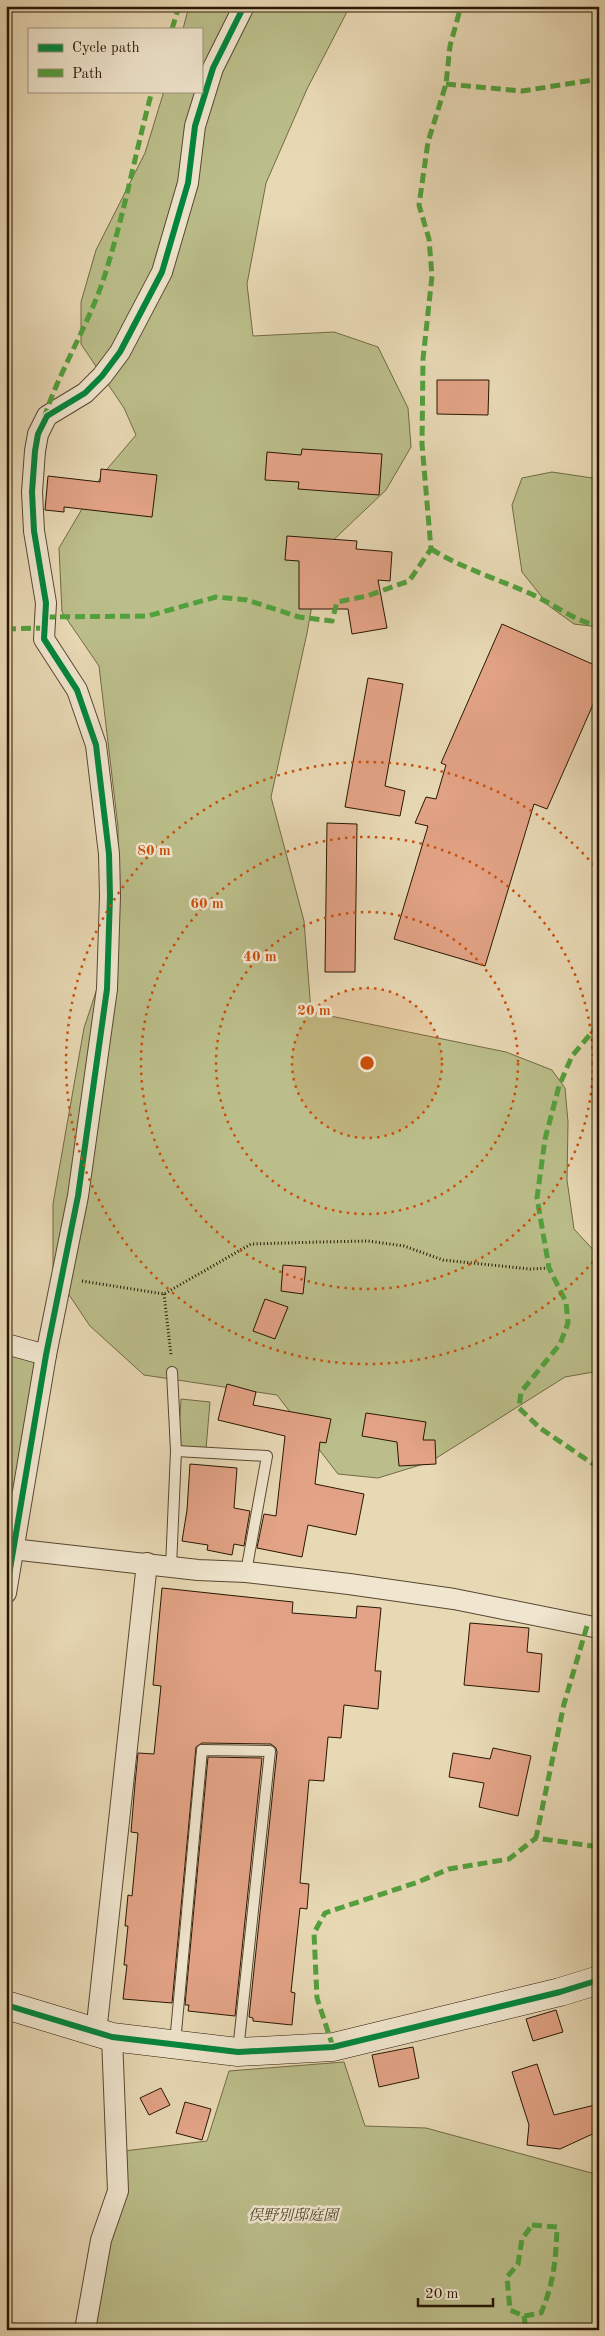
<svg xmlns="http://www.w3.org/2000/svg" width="605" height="2336" font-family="'Old Standard TT','Noto Serif JP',serif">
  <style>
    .green { fill: #bbbe8a; stroke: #726a46 }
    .building { fill: #e3a386; stroke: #281603 }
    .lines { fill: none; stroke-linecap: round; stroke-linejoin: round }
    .lane-casing { stroke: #584730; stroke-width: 12 }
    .street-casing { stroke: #584730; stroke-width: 22 }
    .secondary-casing { stroke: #281603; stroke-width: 29 }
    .path { stroke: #281603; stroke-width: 3; stroke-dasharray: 1 2.5; stroke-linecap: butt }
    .lane { stroke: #f0e6cf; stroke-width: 10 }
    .street { stroke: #f0e6cf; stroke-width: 20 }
    .secondary { stroke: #f0e6cf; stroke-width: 28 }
    .quiet { stroke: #51a13d; stroke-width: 5; stroke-dasharray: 10 5; stroke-linecap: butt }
    .cycleway-casing { stroke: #f0e6cf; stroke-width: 9 }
    .cycleway { stroke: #00873e; stroke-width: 6 }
    .ring { fill: none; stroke: #cb4f0b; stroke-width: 2.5; stroke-dasharray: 2.5 5 }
    .labels { text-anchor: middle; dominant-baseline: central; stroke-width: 5; stroke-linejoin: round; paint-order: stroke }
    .park-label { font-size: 15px; font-style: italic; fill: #54482c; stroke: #f0e6cf }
    .centre { fill: #cb4f0b; stroke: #f0e6cf; stroke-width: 2.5 }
    .ring-label { font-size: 15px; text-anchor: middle; font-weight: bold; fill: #cb4f0b; stroke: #f0e6cf; stroke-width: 5; stroke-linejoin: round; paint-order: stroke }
  </style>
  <rect width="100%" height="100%" fill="#e8d9b5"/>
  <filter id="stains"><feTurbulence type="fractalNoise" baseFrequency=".004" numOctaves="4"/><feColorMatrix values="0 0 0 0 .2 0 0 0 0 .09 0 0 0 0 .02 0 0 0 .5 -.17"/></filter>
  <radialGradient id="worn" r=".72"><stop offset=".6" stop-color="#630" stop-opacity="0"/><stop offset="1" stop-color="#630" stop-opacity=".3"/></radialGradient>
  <!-- green -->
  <g class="green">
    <polygon points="189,6 350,6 307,89 266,183 247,284 253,336 334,332 378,347 408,408 411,447 386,490 325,548 319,566 307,633 271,797 304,921 311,1012 506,1052 552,1070 565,1088 568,1122 567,1180 574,1229 599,1256 599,1371 565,1377 430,1462 378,1478 338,1474 277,1395 144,1375 90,1326 53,1271 53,1204 84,1028 118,925 118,827 99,666 62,612 59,548 102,475 136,435 124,408 81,344 81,302 96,250 145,153 164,91 201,91 201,29 183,29"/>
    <polygon points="552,472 599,479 599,627 574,624 549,606 522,572 512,505 522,478"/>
    <polygon points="6,1344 46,1355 6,1593"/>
    <polygon points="181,1399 210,1402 206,1449 178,1446"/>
    <polygon points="344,2062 365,2126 426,2128 599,2175 599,2330 95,2330 124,2151 207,2141 229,2071"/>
  </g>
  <!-- building -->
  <g class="building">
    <polygon points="437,380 489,380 488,415 437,414"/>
    <polygon points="302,449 382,454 379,495 298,489 299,482 265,480 267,452 301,455"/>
    <polygon points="101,469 157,475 152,517 64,507 64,512 45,510 48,476 100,482"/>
    <polygon points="287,536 357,541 356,549 392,552 390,581 378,580 387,628 352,634 348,609 299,609 299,561 285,560"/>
    <polygon points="502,624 599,667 599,691 547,809 534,804 485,966 394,939 428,826 415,823 426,797 436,799 446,765 441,763"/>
    <polygon points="368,678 403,684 385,786 405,791 400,816 345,807"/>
    <polygon points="327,823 357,824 355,972 325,972"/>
    <polygon points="283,1265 306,1267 303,1294 281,1291"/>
    <polygon points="265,1299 288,1307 275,1339 253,1331"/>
    <polygon points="227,1384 256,1392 253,1405 331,1419 326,1443 320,1442 315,1484 364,1494 356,1535 308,1525 302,1557 257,1548 264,1514 276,1516 285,1436 218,1420"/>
    <polygon points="366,1413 426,1422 423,1440 435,1440 436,1464 399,1466 397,1442 362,1436"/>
    <polygon points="190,1464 237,1468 234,1508 250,1511 244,1546 234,1544 232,1555 207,1550 208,1545 182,1541 187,1510"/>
    <polygon points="162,1588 293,1602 292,1613 356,1618 357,1606 381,1608 375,1671 381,1671 378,1709 344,1705 341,1738 328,1737 324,1781 309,1780 300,1883 309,1884 307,1909 300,1908 291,1992 295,1993 292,2025 253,2021 253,2018 249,2017 277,1752 276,1748 271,1744 202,1743 196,1747 172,2003 123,1999 127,1965 124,1965 128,1926 125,1926 128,1895 132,1896 138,1833 131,1832 135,1784 138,1753 154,1754 161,1686 153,1685"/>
    <polygon points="470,1623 529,1628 527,1652 542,1654 539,1692 464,1685"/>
    <polygon points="493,1748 531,1756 518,1816 479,1807 484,1783 449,1777 453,1753 490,1759"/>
    <polygon points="208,1757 262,1758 235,2016 188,2011 189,2005 185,2005"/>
    <polygon points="556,2010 563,2032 533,2041 526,2019"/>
    <polygon points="413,2047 419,2078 379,2087 372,2055"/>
    <polygon points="537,2064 554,2115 599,2104 599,2131 560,2149 527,2145 529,2125 512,2072"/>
    <polygon points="161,2088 170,2105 149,2115 140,2098"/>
    <polygon points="185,2102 211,2109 202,2140 176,2133"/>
  </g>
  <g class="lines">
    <!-- lane casing -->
    <g class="lane-casing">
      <g id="lane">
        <polyline points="176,1451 267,1456 246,1572"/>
        <polyline points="171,1567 176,1451 172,1372"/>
        <polyline points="175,2043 202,1750 270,1751 238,2051"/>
      </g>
    </g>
    <!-- street casing -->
    <g class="street-casing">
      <g id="street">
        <polyline points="6,1344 46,1355"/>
        <polyline points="12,1549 198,1570 246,1572 349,1584 454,1599 599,1628"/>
        <polyline points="6,1593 46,1355 78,1196 107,989 110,896 109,854 96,745 77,690 44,639 46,603 34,531 32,492 35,451 38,434 47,416 85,393 102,376 120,352 162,272 188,183 195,126 213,68 244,6"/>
        <polyline points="96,2033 147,1563"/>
        <polyline points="85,2330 101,2240 118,2191 112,2037"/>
      </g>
    </g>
    <!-- secondary casing -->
    <g class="secondary-casing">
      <polyline id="secondary" points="6,2005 112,2037 238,2052 333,2047 560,1992 599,1980"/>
    </g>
    <!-- path -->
    <g class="path">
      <polyline points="82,1281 164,1294 251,1244 320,1242 368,1241 404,1246 443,1260 530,1269 549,1268"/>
      <polyline points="164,1294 171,1355"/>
    </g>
    <!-- lane -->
    <use href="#lane" class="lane"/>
    <!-- street -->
    <use href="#street" class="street"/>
    <!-- secondary -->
    <use href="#secondary" class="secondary"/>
    <!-- quiet -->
    <g class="quiet">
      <polyline points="172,29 179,6"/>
      <polyline points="446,84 522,91 599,79"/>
      <path d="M44 418C61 366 92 320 107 268 125 210 136 150 152 91"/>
      <path d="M431 549C462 568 497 579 529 593 554 604 572 620 599 626"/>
      <polyline points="45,617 148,616 216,597 247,600 299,617 332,621 337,602 367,596 409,581 431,549 422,444 423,359 432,276 429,239 419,205 428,142 446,84 450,46 461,6"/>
      <polyline points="6,629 45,628"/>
      <polyline points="599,1024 572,1056 559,1086 545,1139 537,1198 549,1268 566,1302 568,1323 560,1344 521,1392 519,1408 540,1428 599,1468"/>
      <polyline points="587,1626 564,1704 536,1838 599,1847"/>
      <polyline points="333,2047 317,1998 314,1933 325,1913 418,1882 449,1869 509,1859 536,1838"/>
      <path d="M532 2225 557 2227C556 2258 554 2283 541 2313L524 2316 510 2310 507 2277 518 2264 522 2239Z"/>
      <polyline points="524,2316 526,2330"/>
    </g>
    <!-- cycleway casing -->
    <g class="cycleway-casing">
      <g id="cycleway">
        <polyline points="6,1593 46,1355 78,1196 107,989 110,896 109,854 96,745 77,690 44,639 46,603 34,531 32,492 35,451 38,434 47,416 85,393 102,376 120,352 162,272 188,183 195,126 213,68 244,6"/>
        <polyline points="6,2005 112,2037 238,2052 333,2047 560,1992 599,1980"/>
      </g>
    </g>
    <!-- cycleway -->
    <use href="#cycleway" class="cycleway"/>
  </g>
  <!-- distance rings -->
  <circle cx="367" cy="1063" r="75" fill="#cb4f0b" fill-opacity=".12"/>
  <g class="ring">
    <circle cx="367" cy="1063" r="75"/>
    <circle cx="367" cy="1063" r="151"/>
    <circle cx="367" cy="1063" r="226"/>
    <path d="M598 1256A301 301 0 1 1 598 870"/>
  </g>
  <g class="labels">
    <!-- park labels -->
    <g class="park-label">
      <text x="293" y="2216">俣野別邸庭園</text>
    </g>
  </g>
  <circle cx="367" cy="1063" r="8" class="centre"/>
  <g class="ring-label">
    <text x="154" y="855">80 m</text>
    <text x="207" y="908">60 m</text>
    <text x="260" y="961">40 m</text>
    <text x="314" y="1015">20 m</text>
  </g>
  <!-- margin -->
  <rect width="605" height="2336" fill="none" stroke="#e8d9b5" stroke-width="25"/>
  <rect x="8" y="8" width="590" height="2321" fill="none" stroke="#281603" stroke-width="2.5"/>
  <rect x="12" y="12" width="580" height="2311" fill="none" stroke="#281603"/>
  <!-- legend -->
  <rect x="28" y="28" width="175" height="65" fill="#f0e6cf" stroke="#a0937d"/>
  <rect x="38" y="44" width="25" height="8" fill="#00873e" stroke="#a0937d"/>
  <text x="72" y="52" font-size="15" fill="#281603">Cycle path</text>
  <rect x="38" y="69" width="25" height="8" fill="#51a13d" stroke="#a0937d"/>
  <text x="72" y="78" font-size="15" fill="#281603">Path</text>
  <!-- scale -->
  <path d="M418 2298v8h75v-8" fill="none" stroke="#281603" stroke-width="2.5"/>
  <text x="425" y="2298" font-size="15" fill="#281603" stroke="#f0e6cf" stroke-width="4" paint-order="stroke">20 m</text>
  <rect width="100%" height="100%" filter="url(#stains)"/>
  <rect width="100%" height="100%" fill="url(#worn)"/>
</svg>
